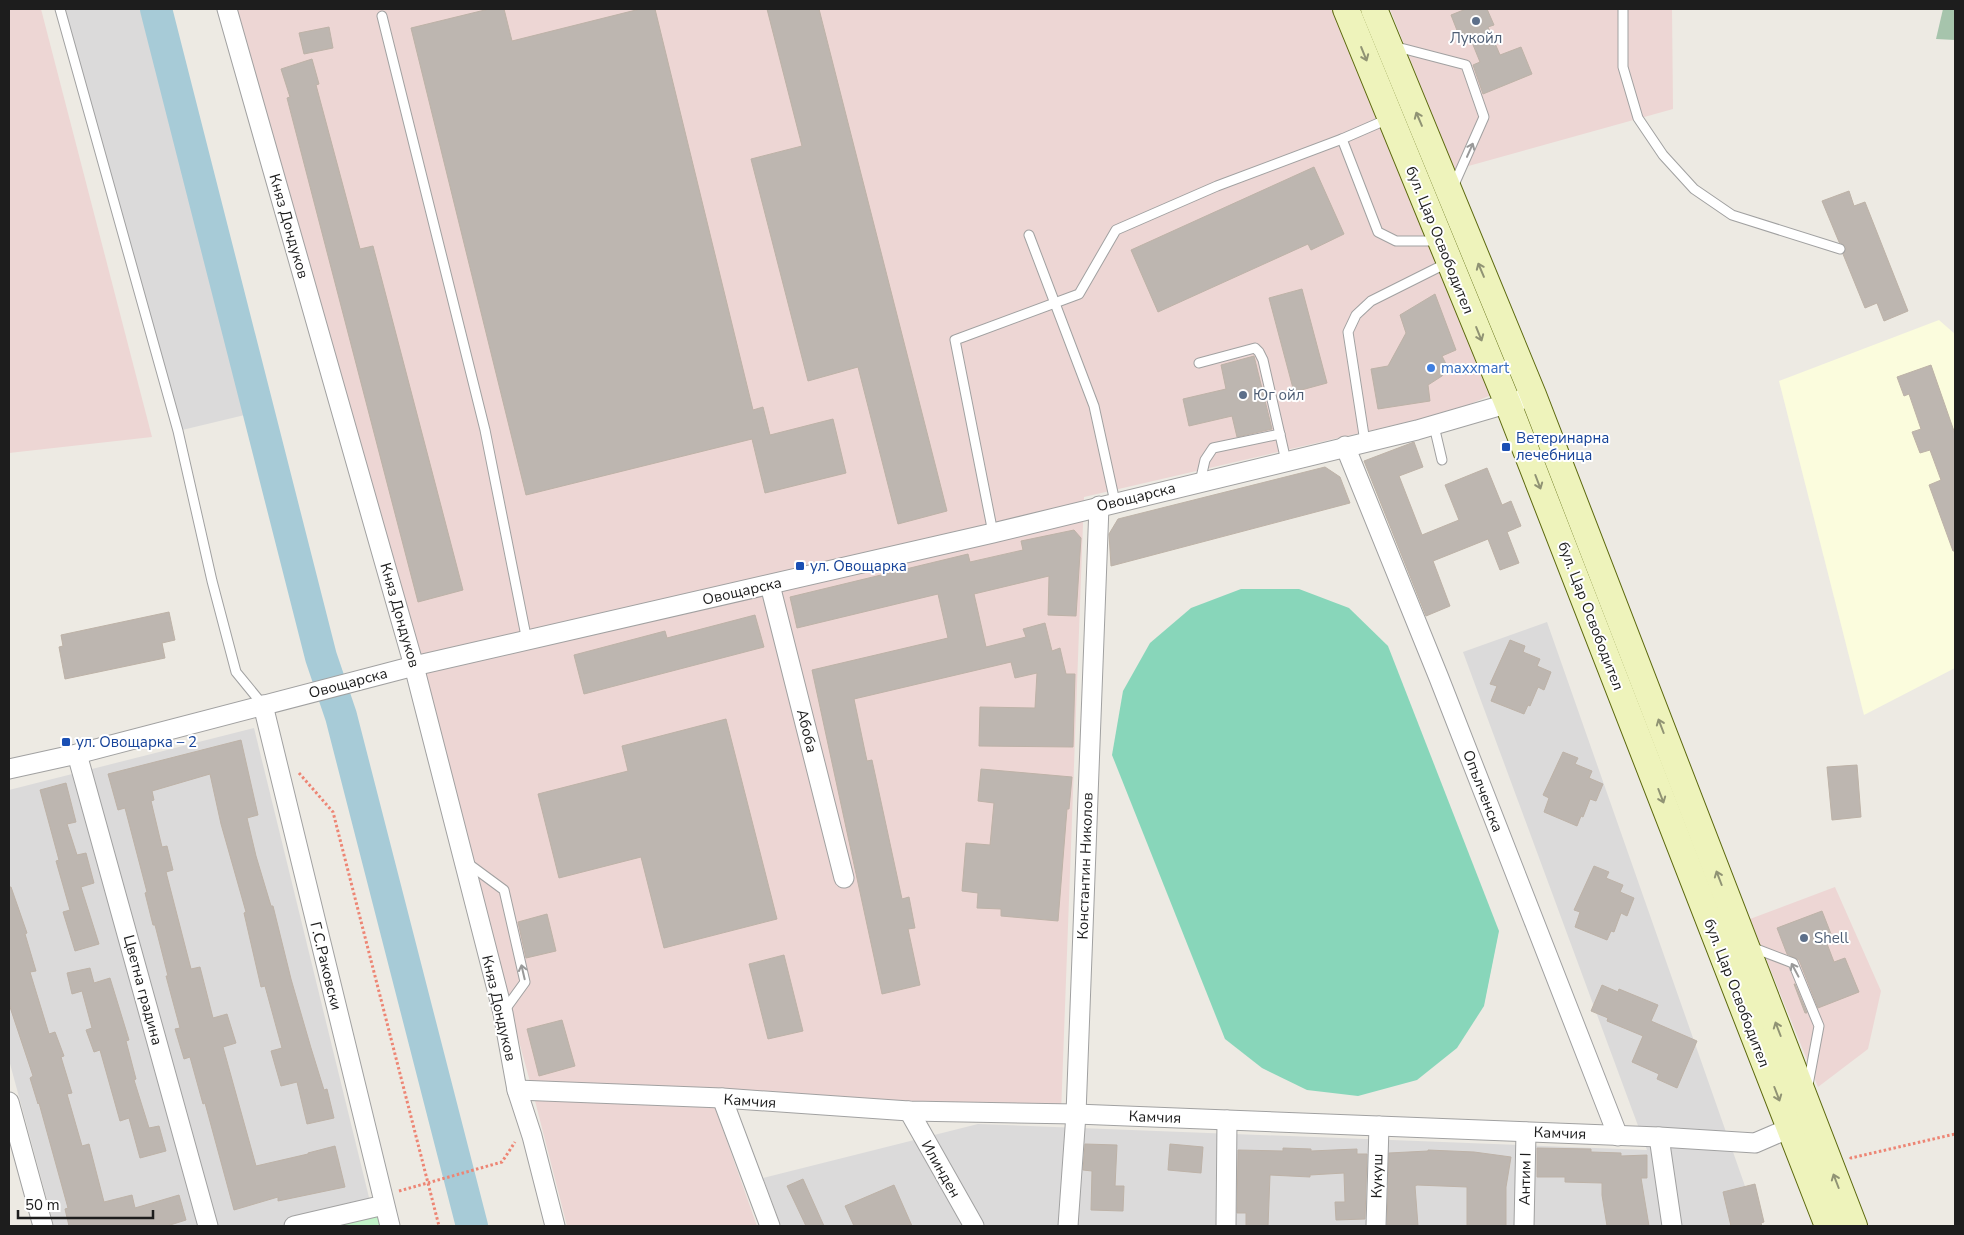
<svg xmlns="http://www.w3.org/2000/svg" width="1964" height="1235" font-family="'Nunito Sans',sans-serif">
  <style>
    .residential { fill: #dbdada }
    .commercial { fill: #edd6d4 }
    .education { fill: #fbfcdd }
    .cemetery { fill: #a6c4ac }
    .park { fill: #c3f4c9 }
    .pitch { fill: #88d6ba }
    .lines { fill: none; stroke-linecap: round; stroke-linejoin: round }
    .river { stroke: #a7cbd7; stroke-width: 32 }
    .building { fill: #bdb6b0; stroke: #bdb2a7 }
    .service-casing { stroke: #a1a1a1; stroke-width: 11 }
    .minor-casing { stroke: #a1a1a1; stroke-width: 21 }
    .secondary-casing { stroke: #5c690e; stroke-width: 28 }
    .path { stroke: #ed8574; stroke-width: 3; stroke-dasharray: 2.5 2.5; stroke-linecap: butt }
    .service { stroke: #fff; stroke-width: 9 }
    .minor { stroke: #fff; stroke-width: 19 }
    .secondary { stroke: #eef3bb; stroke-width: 26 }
    .oneway { stroke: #909374 }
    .oneway2 { stroke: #999 }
    .service-dot { fill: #5c6f8a; stroke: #fff; stroke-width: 2 }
    .shop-dot { fill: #3f7fe0; stroke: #fff; stroke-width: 2 }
    .transit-dot { fill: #1a4fb4; stroke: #fff; stroke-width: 2 }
    .labels { text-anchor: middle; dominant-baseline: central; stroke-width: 4; stroke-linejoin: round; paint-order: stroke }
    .service-label { font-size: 15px; fill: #4e5e75; stroke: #fff; text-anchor: start }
    .street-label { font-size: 15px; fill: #1d1d1d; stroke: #fff }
    .shop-label { font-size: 15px; fill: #366cbe; stroke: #fff; text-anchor: start }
    .transit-label { font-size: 15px; fill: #164399; stroke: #fff; text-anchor: start }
  </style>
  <rect width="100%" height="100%" fill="#edeae3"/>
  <!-- residential -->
  <g class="residential">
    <polygon points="60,9 149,9 253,413 178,431"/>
    <polygon points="1547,622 1759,1226 781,1226 763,1178 978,1124 1647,1150 1463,652"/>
    <polygon points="254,728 376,1226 54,1226 9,1060 9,790"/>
  </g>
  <!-- commercial -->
  <g class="commercial">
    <polygon points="9,9 41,9 152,437 9,453"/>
    <polygon points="237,9 1334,9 1496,393 1463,407 1429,417 1084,497 1061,1114 712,1099 757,1226 567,1226 532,1089"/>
    <polygon points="1390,9 1672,9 1673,109 1454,170"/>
    <polygon points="1835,887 1881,991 1868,1049 1818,1087 1750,919"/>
  </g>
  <!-- education -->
  <polygon class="education" points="1939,320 1955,334 1955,668 1864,715 1779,381"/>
  <!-- cemetery -->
  <polygon class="cemetery" points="1943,9 1955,9 1955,40 1936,39"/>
  <!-- park -->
  <polygon class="park" points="380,1211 384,1226 326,1226"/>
  <!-- pitch -->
  <polygon class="pitch" points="1241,589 1299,589 1349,608 1388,646 1499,931 1484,1006 1457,1048 1417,1080 1358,1096 1307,1090 1262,1068 1225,1039 1112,755 1123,691 1150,643 1191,608"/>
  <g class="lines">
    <!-- river -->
    <polyline class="river" points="156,9 321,657 341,716 472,1226"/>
  </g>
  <!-- building -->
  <g class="building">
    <polygon points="489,9 504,9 512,41 640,9 655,9 753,410 763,407 770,435 833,419 846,473 765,493 752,439 526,495 411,28"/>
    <polygon points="767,9 819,9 947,511 898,524 858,367 808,381 751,159 802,146"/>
    <polygon points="1466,9 1487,9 1494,25 1488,27 1500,55 1521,47 1532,74 1483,94 1473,65 1480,62 1469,35 1460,38 1451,15"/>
    <polygon points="329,27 333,48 304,54 299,33"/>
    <polygon points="312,59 319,84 316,85 360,249 373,246 463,590 418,602 287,98 290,97 281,69"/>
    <polygon points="1314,167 1344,234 1311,250 1308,244 1158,312 1131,250"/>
    <polygon points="1849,191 1854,206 1865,202 1908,311 1884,321 1877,303 1865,308 1843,254 1846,247 1839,242 1822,201"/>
    <polygon points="1302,289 1327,383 1294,392 1269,298"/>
    <polygon points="1435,294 1456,350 1442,356 1447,366 1442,376 1428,385 1430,401 1378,409 1371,369 1388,366 1406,333 1400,315"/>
    <polygon points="1254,356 1272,429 1237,437 1232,416 1189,426 1183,399 1226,389 1221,365"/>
    <polygon points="1931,365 1955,434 1955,551 1953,551 1929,485 1941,480 1930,450 1920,453 1912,432 1921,429 1909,394 1904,396 1897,377"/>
    <polygon points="1414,442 1423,467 1399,476 1422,535 1459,520 1445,485 1487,468 1502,505 1511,501 1521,526 1507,532 1519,563 1500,570 1488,539 1433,561 1450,606 1426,616 1364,461"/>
    <polygon points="1325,467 1340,477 1350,503 1111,566 1109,534 1118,519"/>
    <polygon points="1074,530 1081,538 1076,616 1048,615 1049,576 974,594 986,647 1026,637 1023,629 1045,623 1052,651 1060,648 1066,674 1075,674 1073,747 979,746 980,707 1035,708 1037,673 1015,678 1011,662 854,699 867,761 872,760 902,899 909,897 915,928 908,929 920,985 882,994 812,670 948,638 938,594 797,628 790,597 968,554 970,562 1023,550 1021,541"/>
    <polygon points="169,612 175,640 162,643 165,658 65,679 59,647 63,646 61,635"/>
    <polygon points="755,615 764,647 584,694 574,655 665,631 667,638"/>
    <polygon points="1510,640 1525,646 1523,652 1540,659 1537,666 1551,672 1544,690 1538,687 1530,706 1528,705 1524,714 1491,701 1497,686 1490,684"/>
    <polygon points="726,719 777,919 664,948 641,857 559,878 538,794 628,771 622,746"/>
    <polygon points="241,740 258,815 247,818 256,856 271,906 273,906 291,979 311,1048 324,1090 327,1089 334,1118 307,1124 297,1082 281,1086 271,1051 282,1048 265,986 261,987 244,913 246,912 221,824 210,774 152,791 154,800 151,801 162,847 167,846 173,870 166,872 191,969 200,967 213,1018 227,1014 236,1043 223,1047 256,1166 308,1154 308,1153 335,1146 345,1187 278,1201 278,1197 234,1210 205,1103 203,1104 190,1057 184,1059 175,1029 180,1028 166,976 168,976 155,925 153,925 145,893 147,892 125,808 118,810 108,774"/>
    <polygon points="1563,752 1578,758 1575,764 1592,771 1589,778 1603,784 1596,801 1590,799 1583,817 1581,816 1577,826 1544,812 1549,798 1543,795"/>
    <polygon points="1857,765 1861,817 1832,820 1827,767"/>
    <polygon points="981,769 1072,777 1069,809 1067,809 1058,921 1001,916 1001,909 977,908 978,893 962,891 966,843 990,845 994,803 978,801"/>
    <polygon points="66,783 76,822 67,824 77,855 86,853 94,883 81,887 99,944 75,951 63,912 70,910 56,861 59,860 40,790"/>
    <polygon points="1594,866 1609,872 1606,878 1623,885 1620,892 1634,898 1627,916 1621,913 1614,932 1611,931 1607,940 1575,927 1580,912 1574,910"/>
    <polygon points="9,887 11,887 27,933 25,934 36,971 30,972 49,1034 55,1032 64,1056 61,1057 72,1093 67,1094 82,1146 89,1144 104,1202 132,1195 135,1208 179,1195 186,1220 167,1226 69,1226 65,1209 68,1208 39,1103 38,1104 30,1078 33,1076 9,1004"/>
    <polygon points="1822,911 1831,934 1824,936 1834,962 1845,958 1859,992 1818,1008 1799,960 1787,954 1777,928"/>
    <polygon points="547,914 556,951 526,958 518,922"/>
    <polygon points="784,955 803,1031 768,1039 749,964"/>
    <polygon points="90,968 94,983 110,978 129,1040 126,1041 136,1079 134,1080 149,1128 159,1126 166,1151 140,1158 129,1118 120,1121 100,1050 94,1052 86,1030 92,1028 82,991 72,994 67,973"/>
    <polygon points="1794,984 1795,984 1807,1013 1805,1013"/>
    <polygon points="1602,985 1618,992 1619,989 1658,1005 1651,1021 1697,1041 1677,1088 1657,1079 1659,1074 1632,1062 1643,1036 1607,1021 1608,1018 1591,1011"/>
    <polygon points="562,1020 575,1066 539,1076 527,1029"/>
    <polygon points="1085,1144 1117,1145 1115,1186 1124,1186 1123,1211 1091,1210 1092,1171 1083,1170"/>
    <polygon points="1170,1144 1203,1147 1201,1173 1168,1170"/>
    <polygon points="1283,1148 1311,1149 1311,1151 1357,1149 1357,1154 1367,1154 1365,1219 1336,1220 1335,1202 1345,1202 1344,1173 1310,1175 1310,1177 1270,1175 1268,1226 1246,1226 1246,1213 1237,1213 1238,1150 1283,1151"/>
    <polygon points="1537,1148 1591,1149 1591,1152 1621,1153 1621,1156 1647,1155 1647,1178 1641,1178 1649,1226 1607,1226 1602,1195 1602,1183 1565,1182 1565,1177 1537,1177"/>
    <polygon points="1428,1150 1474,1152 1511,1157 1506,1187 1506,1226 1467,1226 1467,1187 1417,1185 1415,1186 1418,1226 1387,1226 1389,1153 1428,1151"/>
    <polygon points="803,1179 824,1226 806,1226 787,1186"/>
    <polygon points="1755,1184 1764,1222 1761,1223 1762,1226 1731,1226 1723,1192"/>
    <polygon points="894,1185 912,1226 854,1226 845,1206"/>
  </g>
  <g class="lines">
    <!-- service casing -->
    <g class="service-casing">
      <g id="service">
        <polyline points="60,9 178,431 212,581 236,672 263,705"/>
        <polyline points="1623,9 1623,67 1638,118 1663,155 1694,189 1732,215 1840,249"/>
        <polyline points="382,16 485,430 527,641"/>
        <polyline points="1393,46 1466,65 1484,117 1453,187"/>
        <polyline points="1342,139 1378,232 1396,241 1438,241"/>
        <polyline points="1029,235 1094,406 1115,502"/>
        <polyline points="1199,363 1255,348 1259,352 1263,360 1286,461"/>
        <polyline points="1434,426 1442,460"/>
        <polyline points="1365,442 1348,332 1356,315 1371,301 1447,263"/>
        <polyline points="1200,482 1205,460 1213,448 1280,434"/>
        <polyline points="993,533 955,340 1079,294 1116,230 1217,186 1342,139 1388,119"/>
        <polyline points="466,862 504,890 525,982 504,1011"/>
        <polyline points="1751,947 1793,963 1819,1026 1808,1085"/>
      </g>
    </g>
    <!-- minor casing -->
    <g class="minor-casing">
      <g id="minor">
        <polyline points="227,9 414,666 503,1013 517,1090 532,1136 555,1226"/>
        <polyline points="1345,446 1439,678 1618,1136"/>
        <polyline points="770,585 844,878"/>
        <polyline points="263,705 390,1226"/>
        <polyline points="77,754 208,1226"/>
        <polyline points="9,769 77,754 414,666 993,533 1417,430 1520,400"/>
        <polyline points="517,1090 722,1098 909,1111 1076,1114 1659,1137 1755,1143 1790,1128"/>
        <polyline points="722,1098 770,1226"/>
        <polyline points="9,1102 43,1226"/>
        <polyline points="909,1111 974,1226"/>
        <polyline points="1659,1137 1672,1226"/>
        <polyline points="294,1226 384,1205"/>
        <polyline points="1068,1226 1076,1114 1099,506"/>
        <polyline points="1226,1226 1227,1120"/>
        <polyline points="1376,1226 1379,1126"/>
        <polyline points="1524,1226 1526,1132"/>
      </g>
    </g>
    <!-- secondary casing -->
    <g class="secondary-casing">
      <g id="secondary">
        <polyline points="1346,9 1508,404 1828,1226"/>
        <polyline points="1374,9 1533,395 1854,1226"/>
      </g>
    </g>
    <!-- path -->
    <g class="path">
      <polyline points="299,773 333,812 439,1226"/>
      <polyline points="1850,1157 1851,1158 1955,1134"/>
      <polyline points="399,1191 502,1162 515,1142"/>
    </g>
    <!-- service -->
    <use href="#service" class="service"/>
    <!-- minor -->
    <use href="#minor" class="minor"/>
    <!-- secondary -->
    <use href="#secondary" class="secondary"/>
  </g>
  <!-- one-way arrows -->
  <defs><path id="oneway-shaft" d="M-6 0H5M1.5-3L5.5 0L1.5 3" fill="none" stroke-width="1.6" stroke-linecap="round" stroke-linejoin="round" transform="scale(1.25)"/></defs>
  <g class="oneway">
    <use href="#oneway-shaft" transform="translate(1364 54) rotate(68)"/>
    <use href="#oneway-shaft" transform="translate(1419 119) rotate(-113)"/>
    <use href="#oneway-shaft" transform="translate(1481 270) rotate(-113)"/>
    <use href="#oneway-shaft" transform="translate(1479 334) rotate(68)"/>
    <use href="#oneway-shaft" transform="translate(1538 482) rotate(69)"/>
    <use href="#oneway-shaft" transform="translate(1661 726) rotate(-111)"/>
    <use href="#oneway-shaft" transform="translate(1661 796) rotate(69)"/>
    <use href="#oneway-shaft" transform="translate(1719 878) rotate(-111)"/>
    <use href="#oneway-shaft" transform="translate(1778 1029) rotate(-111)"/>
    <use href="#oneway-shaft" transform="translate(1777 1094) rotate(69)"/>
    <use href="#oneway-shaft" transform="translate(1836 1181) rotate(-111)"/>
  </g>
  <g class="oneway2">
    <use href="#oneway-shaft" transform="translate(1470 150) rotate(-66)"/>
    <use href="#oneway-shaft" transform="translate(1795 970) rotate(-118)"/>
    <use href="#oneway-shaft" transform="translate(523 972) rotate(-103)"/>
  </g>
  <!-- markers -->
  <g class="service-dot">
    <circle cx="1476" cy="21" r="5"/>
    <circle cx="1243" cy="395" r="5"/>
    <circle cx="1804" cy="938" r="5"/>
  </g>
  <circle class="shop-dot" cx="1431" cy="368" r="5"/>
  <g class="transit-dot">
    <rect x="1501" y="442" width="10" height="10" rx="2.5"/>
    <rect x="795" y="561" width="10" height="10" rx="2.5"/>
    <rect x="61" y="737" width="10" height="10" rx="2.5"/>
  </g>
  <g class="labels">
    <!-- service labels -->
    <g class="service-label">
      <text x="1476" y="38" text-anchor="middle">Лукойл</text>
      <text x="1253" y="395">Юг ойл</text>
      <text x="1814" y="938">Shell</text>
    </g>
    <!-- street labels -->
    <g class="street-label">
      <text transform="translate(289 226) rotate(74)">Княз Дондуков</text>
      <text transform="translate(1440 240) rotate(68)">бул. Цар Освободител</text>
      <text transform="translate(1136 497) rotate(-14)">Овощарска</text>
      <text transform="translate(742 591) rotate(-13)">Овощарска</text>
      <text transform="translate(400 615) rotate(74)">Княз Дондуков</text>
      <text transform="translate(1591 616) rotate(69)">бул. Цар Освободител</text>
      <text transform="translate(348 683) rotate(-15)">Овощарска</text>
      <text transform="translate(807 731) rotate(76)">Абоба</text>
      <text transform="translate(1483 791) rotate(69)">Опълченска</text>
      <text transform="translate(1085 866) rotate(-88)">Константин Николов</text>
      <text transform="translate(326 966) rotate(76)">Г.С.Раковски</text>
      <text transform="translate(143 990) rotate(75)">Цветна градина</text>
      <text transform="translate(1737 993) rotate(69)">бул. Цар Освободител</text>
      <text transform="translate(499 1008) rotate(77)">Княз Дондуков</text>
      <text transform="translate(750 1101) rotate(4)">Камчия</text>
      <text transform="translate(1155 1117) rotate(2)">Камчия</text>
      <text transform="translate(1560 1133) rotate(2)">Камчия</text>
      <text transform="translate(941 1169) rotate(60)">Илинден</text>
      <text transform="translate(1377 1176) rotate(-89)">Кукуш</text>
      <text transform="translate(1525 1179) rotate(-89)">Антим I</text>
    </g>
    <!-- shop labels -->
    <g class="shop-label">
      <text x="1441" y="368">maxxmart</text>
    </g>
    <!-- transit labels -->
    <g class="transit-label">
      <text x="1516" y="438">Ветеринарна<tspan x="1516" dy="17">лечебница</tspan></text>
      <text x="810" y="566">ул. Овощарка</text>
      <text x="76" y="742">ул. Овощарка – 2</text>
    </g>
  </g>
  <!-- border -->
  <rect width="1964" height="1235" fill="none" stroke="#1d1d1d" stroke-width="20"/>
  <!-- scale -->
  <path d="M18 1210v8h135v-8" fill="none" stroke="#1d1d1d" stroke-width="2.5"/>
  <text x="25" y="1210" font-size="15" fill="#1d1d1d" stroke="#ffffff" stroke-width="4" paint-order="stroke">50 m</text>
</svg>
